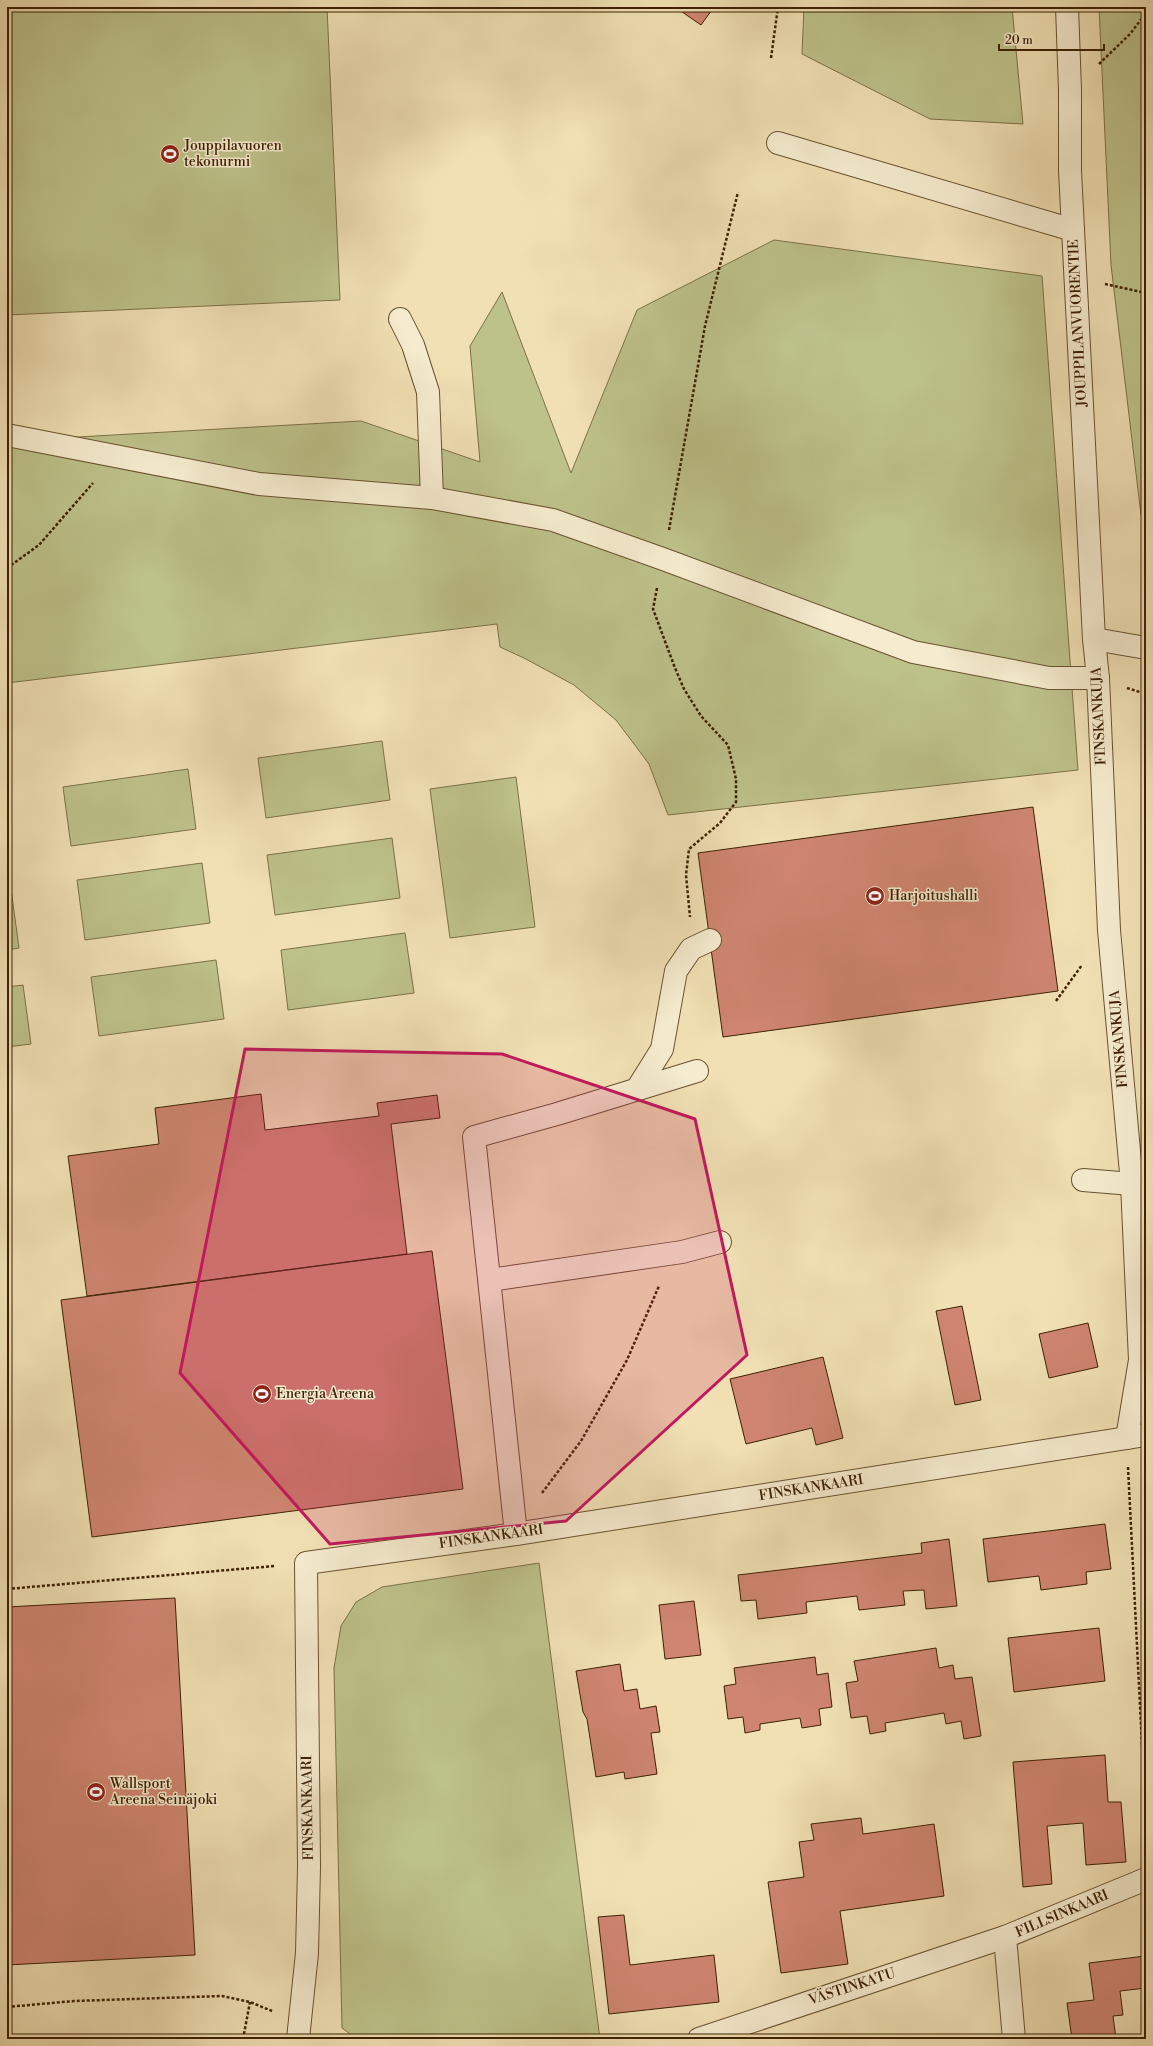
<svg xmlns="http://www.w3.org/2000/svg" width="1153" height="2046" font-family="'Libre Bodoni',serif">
  <style>
    .green { fill: #bdc18a; stroke: #7d7146 }
    .building { fill: #cf8570; stroke: #3d2103 }
    .lines { fill: none; stroke-linecap: round; stroke-linejoin: round }
    .minor-casing { stroke: #6a512f; stroke-width: 24 }
    .path { stroke: #3d2103; stroke-width: 2.5; stroke-dasharray: 3 2; stroke-linecap: butt }
    .minor { stroke: #f5ebce; stroke-width: 22 }
    .marked { fill: #c2185b; fill-opacity: 0.2; stroke: #c2185b; stroke-width: 3; stroke-linejoin: round }
    .labels { text-anchor: middle; dominant-baseline: central; stroke-width: 3; stroke-linejoin: round; paint-order: stroke }
    .poi-label { font-size: 14px; fill: #3d2103; stroke: #f5ebce; text-anchor: start }
    .street-label { font-size: 14px; fill: #3d2103; stroke: #f5ebce }
  </style>
  <rect width="100%" height="100%" fill="#f0e0b4"/>
  <filter id="stains"><feTurbulence type="fractalNoise" baseFrequency=".005" numOctaves="4"/><feColorMatrix values="0 0 0 0 .2 0 0 0 0 .09 0 0 0 0 .02 0 0 0 .5 -.17"/></filter>
  <radialGradient id="worn" r=".72"><stop offset=".6" stop-color="#630" stop-opacity="0"/><stop offset="1" stop-color="#630" stop-opacity=".3"/></radialGradient>
  <!-- green -->
  <g class="green">
    <polygon points="7,7 327,7 340,300 7,315"/>
    <polygon points="804,7 1012,7 1023,124 930,119 802,54"/>
    <polygon points="1099,7 1146,7 1146,523 1141,515 1111,265"/>
    <polygon points="774,240 1042,276 1078,770 668,815 649,764 616,720 574,685 524,658 500,647 497,624 7,683 7,441 361,421 480,462 470,346 502,292 571,473 637,310"/>
    <polygon points="382,741 390,800 266,818 258,758"/>
    <polygon points="188,769 196,829 71,846 63,787"/>
    <polygon points="516,777 535,927 450,938 430,789"/>
    <polygon points="392,838 400,898 275,915 267,855"/>
    <polygon points="202,863 210,923 85,940 77,880"/>
    <polygon points="7,889 11,889 19,948 7,950"/>
    <polygon points="405,933 414,993 288,1010 281,950"/>
    <polygon points="216,960 224,1019 99,1036 91,977"/>
    <polygon points="23,985 31,1044 7,1047 7,987"/>
    <polygon points="539,1563 600,2039 357,2039 342,2028 334,1668 341,1626 356,1602 382,1587"/>
  </g>
  <!-- building -->
  <g class="building">
    <polygon points="675,7 714,7 701,25"/>
    <polygon points="1033,807 1058,991 723,1037 698,853"/>
    <polygon points="261,1094 265,1130 379,1116 377,1103 437,1095 440,1118 391,1124 407,1254 87,1296 68,1156 159,1144 155,1108"/>
    <polygon points="432,1251 463,1489 92,1537 61,1300"/>
    <polygon points="962,1306 981,1400 955,1405 936,1311"/>
    <polygon points="1088,1323 1098,1367 1049,1378 1039,1334"/>
    <polygon points="823,1357 843,1438 816,1445 812,1428 746,1444 730,1379"/>
    <polygon points="1105,1524 1111,1569 1086,1572 1087,1584 1041,1590 1039,1576 988,1582 983,1539"/>
    <polygon points="949,1539 957,1606 926,1609 924,1590 903,1591 905,1605 859,1610 857,1596 806,1602 807,1613 758,1619 756,1600 741,1601 738,1575 922,1553 921,1543"/>
    <polygon points="175,1598 195,1955 7,1965 7,1607"/>
    <polygon points="694,1601 701,1655 665,1659 659,1605"/>
    <polygon points="1099,1628 1105,1681 1014,1692 1008,1638"/>
    <polygon points="936,1648 939,1668 953,1665 955,1679 972,1677 981,1736 964,1739 961,1721 946,1724 944,1713 885,1723 886,1731 870,1734 867,1716 851,1718 846,1683 858,1681 854,1661"/>
    <polygon points="815,1657 817,1675 828,1673 832,1707 819,1709 821,1725 802,1728 800,1718 760,1724 760,1730 745,1733 743,1717 728,1719 724,1686 736,1684 734,1668"/>
    <polygon points="620,1664 624,1691 637,1689 640,1709 656,1706 660,1732 651,1733 657,1774 625,1779 624,1772 596,1777 587,1719 583,1712 576,1671"/>
    <polygon points="1105,1755 1108,1802 1121,1802 1126,1862 1086,1865 1083,1823 1047,1826 1052,1884 1023,1887 1013,1762"/>
    <polygon points="861,1818 863,1834 934,1824 944,1896 840,1911 848,1964 781,1973 768,1882 804,1877 799,1842 814,1840 811,1824"/>
    <polygon points="624,1915 630,1965 714,1955 719,2002 609,2014 598,1917"/>
    <polygon points="1145,1956 1146,1988 1120,1991 1123,2015 1113,2016 1116,2039 1072,2039 1067,2003 1094,2000 1089,1963"/>
  </g>
  <g class="lines">
    <!-- minor casing -->
    <g class="minor-casing">
      <g id="minor">
        <polyline points="1067,7 1070,90 1070,171 1094,639 1098,678 1109,930 1132,1184 1140,1360 1127,1438"/>
        <polyline points="778,143 1073,230"/>
        <polyline points="400,319 413,345 428,392 432,498"/>
        <polyline points="7,435 259,484 432,498 553,520 663,559 913,652 1049,678 1098,678"/>
        <polyline points="1094,639 1146,648"/>
        <polyline points="637,1089 662,1049 676,971 691,949 710,940"/>
        <polyline points="1083,1180 1132,1184"/>
        <polyline points="490,1280 682,1252 720,1242"/>
        <polyline points="516,1534 474,1137 557,1114 697,1071"/>
        <polyline points="298,2039 307,1953 309,1867 306,1563 516,1534 1146,1435"/>
        <polyline points="699,2039 1005,1937"/>
        <polyline points="1014,2039 1005,1937 1146,1879"/>
      </g>
    </g>
    <!-- path -->
    <g class="path">
      <polyline points="771,58 778,7"/>
      <polyline points="1099,64 1130,34 1146,13"/>
      <polyline points="1105,284 1146,293"/>
      <polyline points="669,530 705,326 738,192"/>
      <polyline points="7,568 39,545 93,483"/>
      <polyline points="657,588 653,609 675,668 684,689 701,716 728,745 736,779 736,802 720,823 689,849 686,875 690,917"/>
      <polyline points="1127,688 1146,694"/>
      <polyline points="1056,1001 1082,965"/>
      <polyline points="1128,1467 1146,1824"/>
      <polyline points="542,1493 581,1441 627,1360 659,1286"/>
      <polyline points="7,1589 275,1566"/>
      <polyline points="7,2007 74,2001 222,1996 250,2002 272,2011"/>
      <polyline points="327,2035 336,2039"/>
      <polyline points="243,2039 250,2002"/>
    </g>
    <!-- minor -->
    <use href="#minor" class="minor"/>
  </g>
  <!-- marked area -->
  <path class="marked" d="M245 1049 502 1054 695 1119 747 1355 566 1521 330 1544 180 1373Z"/>
  <!-- icons -->
  <defs>
    <g id="stadium-disc" transform="scale(1)"><circle r="9.5" fill="#8f2418" stroke="#f5ebce"/><path d="M0-5a6.5 5 0 1 0 0 10a6.5 5 0 1 0 0-10ZM-3.5-1.8h7v3.6h-7Z" fill="#fff"/></g>
  </defs>
  <g fill-rule="evenodd">
    <use href="#stadium-disc" x="170" y="154"/>
    <use href="#stadium-disc" x="875" y="896"/>
    <use href="#stadium-disc" x="262" y="1394"/>
    <use href="#stadium-disc" x="96" y="1792"/>
  </g>
  <g class="labels">
    <!-- poi labels -->
    <g class="poi-label">
      <text x="184" y="146">Jouppilavuoren<tspan x="184" dy="16">tekonurmi</tspan></text>
      <text x="889" y="896">Harjoitushalli</text>
      <text x="276" y="1394">Energia Areena</text>
      <text x="110" y="1784">Wallsport<tspan x="110" dy="16">Areena Seinäjoki</tspan></text>
    </g>
    <!-- street labels -->
    <g class="street-label">
      <text transform="translate(1078 323) rotate(-93)">JOUPPILANVUORENTIE</text>
      <text transform="translate(1099 716) rotate(-93)">FINSKANKUJA</text>
      <text transform="translate(1119 1039) rotate(-95)">FINSKANKUJA</text>
      <text transform="translate(811 1488) rotate(-9)">FINSKANKAARI</text>
      <text transform="translate(491 1537) rotate(-8)">FINSKANKAARI</text>
      <text transform="translate(308 1808) rotate(-91)">FINSKANKAARI</text>
      <text transform="translate(1062 1914) rotate(-23)">FILLSINKAARI</text>
      <text transform="translate(852 1987) rotate(-18)">VÄSTINKATU</text>
    </g>
  </g>
  <!-- margin -->
  <rect width="1153" height="2046" fill="none" stroke="#f0e0b4" stroke-width="24"/>
  <rect x="8" y="8" width="1137" height="2030" fill="none" stroke="#3d2103" stroke-width="2"/>
  <rect x="12" y="12" width="1129" height="2022" fill="none" stroke="#3d2103"/>
  <!-- scale -->
  <path d="M999 44v6h105v-6" fill="none" stroke="#3d2103" stroke-width="2"/>
  <text x="1005" y="44" font-size="12" fill="#3d2103" stroke="#f5ebce" stroke-width="3" paint-order="stroke">20 m</text>
  <rect width="100%" height="100%" filter="url(#stains)"/>
  <rect width="100%" height="100%" fill="url(#worn)"/>
</svg>
